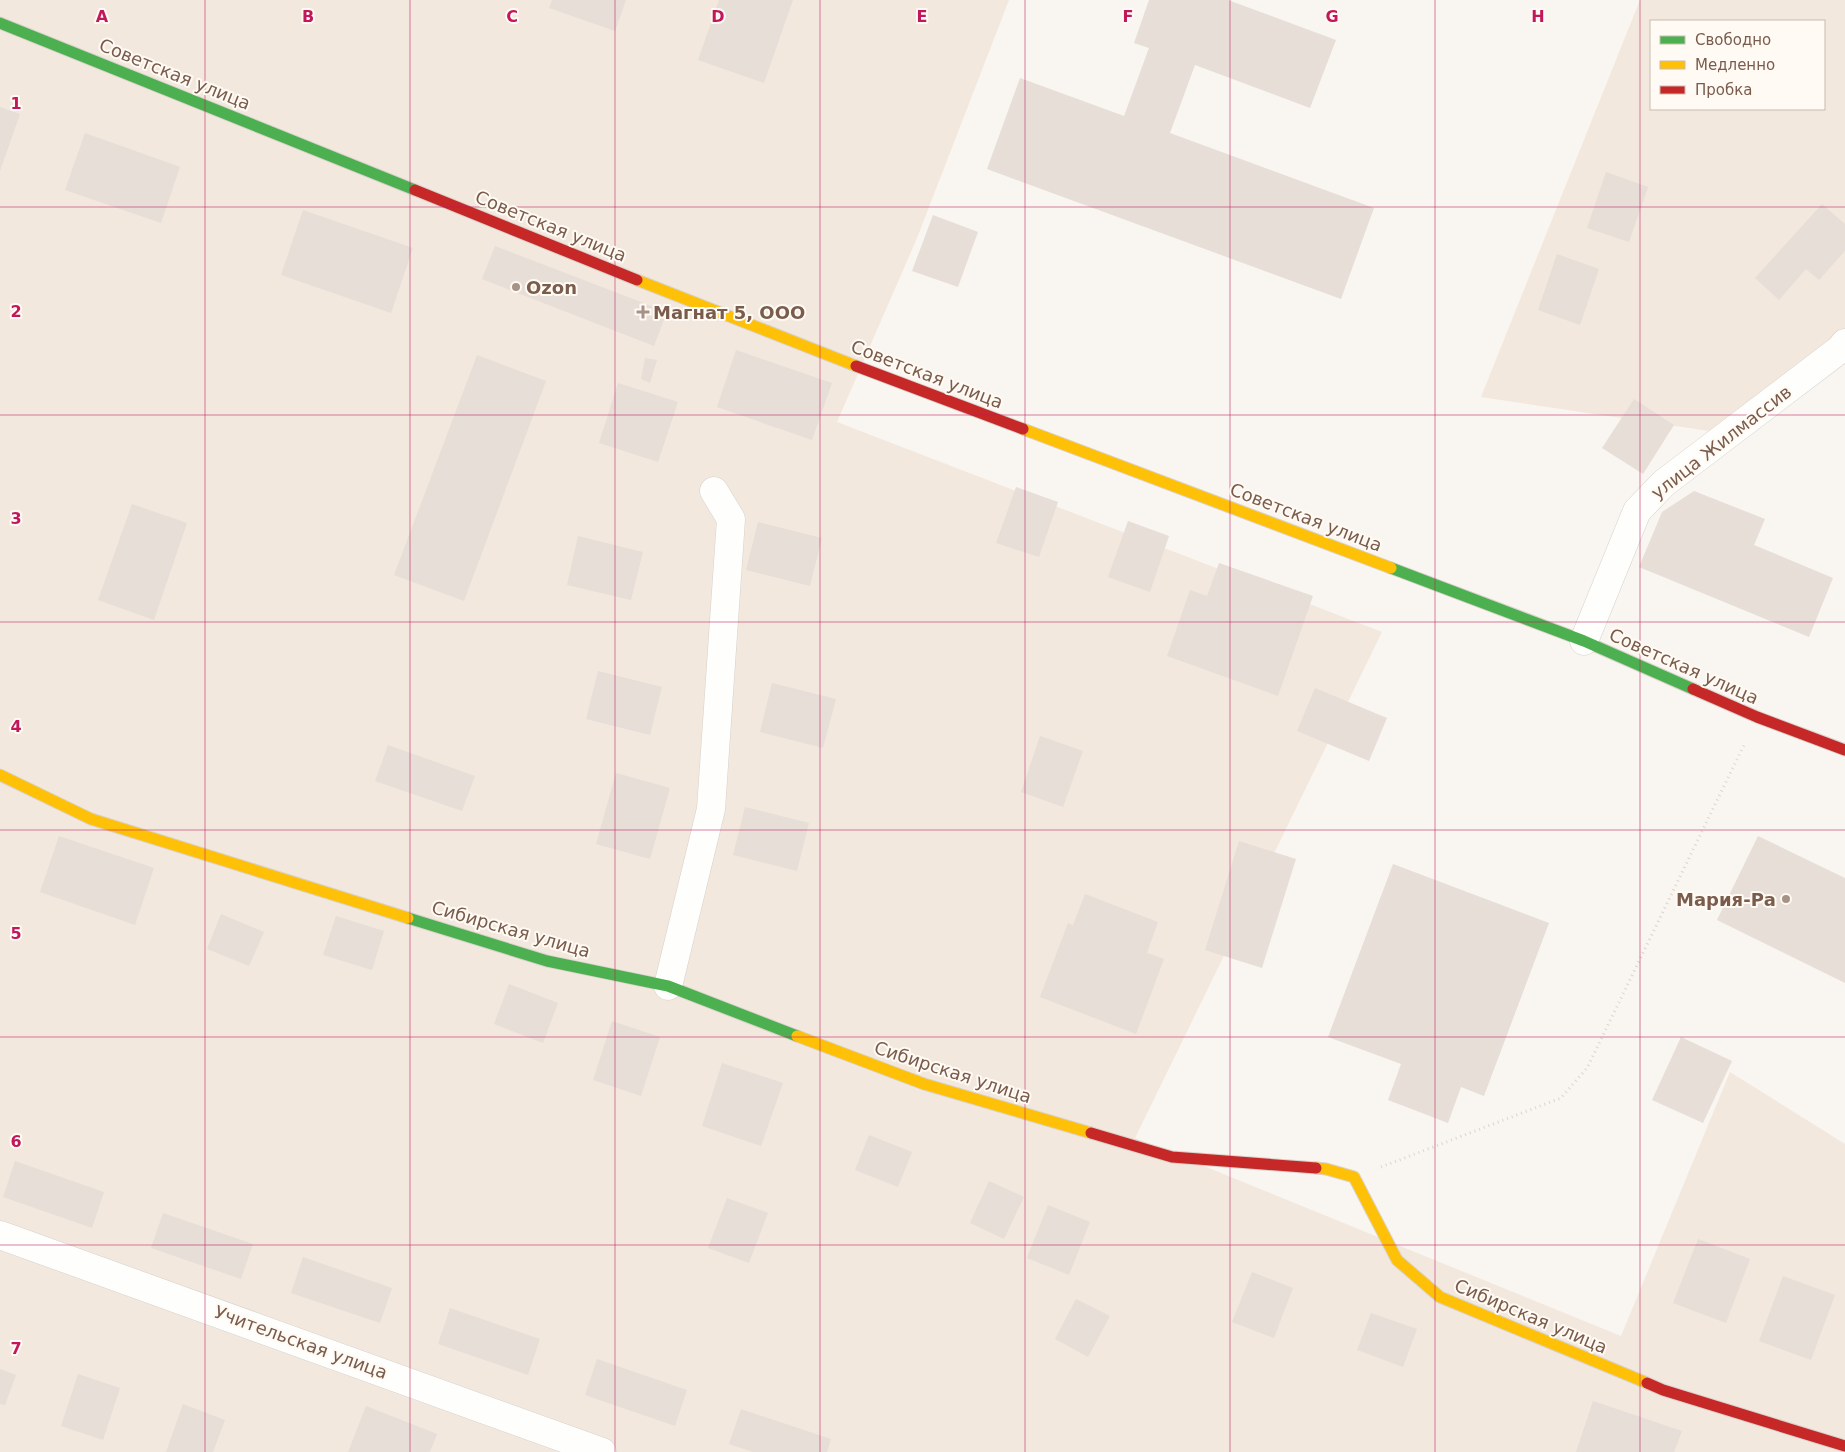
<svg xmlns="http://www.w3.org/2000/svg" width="1845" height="1452" font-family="'DejaVu Sans',sans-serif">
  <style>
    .residential { fill: #f2e8de; fill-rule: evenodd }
    .building { fill: #e6ded7 }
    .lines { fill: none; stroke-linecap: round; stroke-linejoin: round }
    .street-casing { stroke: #d7d1cb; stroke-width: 29 }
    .fast-casing { stroke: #d9d2cb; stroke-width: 13 }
    .slow-casing { stroke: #d9d2cb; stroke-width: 13 }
    .jam-casing { stroke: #d9d2cb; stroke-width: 13 }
    .path { stroke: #dcd5d0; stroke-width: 3; stroke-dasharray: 1 4; stroke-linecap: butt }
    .street { stroke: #fefefd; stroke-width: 28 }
    .fast { stroke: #4caf50; stroke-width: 11 }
    .slow { stroke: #ffc107; stroke-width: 11 }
    .jam { stroke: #c62828; stroke-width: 11 }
    .grid { fill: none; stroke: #c2185b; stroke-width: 1; stroke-opacity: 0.55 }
    .poi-dot { fill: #a69286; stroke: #fffaf3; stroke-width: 2 }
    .labels { text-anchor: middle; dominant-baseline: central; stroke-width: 4; stroke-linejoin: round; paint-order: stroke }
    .street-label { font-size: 18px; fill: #7a5c4d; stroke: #fffaf3 }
    .poi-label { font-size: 18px; font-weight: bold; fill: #7a5c4d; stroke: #fffaf3; text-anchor: start }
    .grid-label { font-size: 16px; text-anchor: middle; font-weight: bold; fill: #c2185b; stroke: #fffaf3; stroke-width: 4; stroke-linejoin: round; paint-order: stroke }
  </style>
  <rect width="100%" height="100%" fill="#f9f5f0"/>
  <!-- residential -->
  <g class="residential">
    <polygon points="0,0 1009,0 917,238 837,422 1382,632 1135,1138 1621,1336 1730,1072 1845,1144 1845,1452 0,1452"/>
    <path d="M1640 0H1845V349L1736 435 1481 397ZM1651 21H1824V109H1651Z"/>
  </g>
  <!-- building -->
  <g class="building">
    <polygon points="552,0 626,0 615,31 549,8"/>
    <polygon points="719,0 793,0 764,83 698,60"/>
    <polygon points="1149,0 1228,0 1336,40 1310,108 1195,65 1170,133 1374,208 1341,299 987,169 1020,78 1124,116 1149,48 1134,43"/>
    <polygon points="0,107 20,114 0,171"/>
    <polygon points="85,133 180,167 161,223 65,190"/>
    <polygon points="1606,172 1648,187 1629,242 1587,228"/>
    <polygon points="1822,204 1845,224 1845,251 1819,280 1806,269 1779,300 1755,278"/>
    <polygon points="303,210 413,248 391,313 281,275"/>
    <polygon points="933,215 978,232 958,287 912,271"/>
    <polygon points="495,246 667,312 654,346 482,279"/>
    <polygon points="1557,254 1599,269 1580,325 1538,310"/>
    <polygon points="736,350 832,383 812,440 717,407"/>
    <polygon points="477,355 546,381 464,601 394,575"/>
    <polygon points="645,358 657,360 650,383 641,379"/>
    <polygon points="618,383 678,402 658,462 599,443"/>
    <polygon points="1634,399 1674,425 1643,474 1602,448"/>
    <polygon points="1016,487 1058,502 1039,557 996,543"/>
    <polygon points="1694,491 1765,519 1754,545 1833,578 1809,637 1639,567 1662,512"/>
    <polygon points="132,504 187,523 154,620 98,600"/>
    <polygon points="1128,521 1169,536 1150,592 1108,577"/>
    <polygon points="758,522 822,538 810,586 746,570"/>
    <polygon points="578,536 643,552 631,600 567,585"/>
    <polygon points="1219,563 1313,596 1278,696 1167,656 1190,590 1207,596"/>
    <polygon points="598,671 662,687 650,735 586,719"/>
    <polygon points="772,683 836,699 823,748 760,732"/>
    <polygon points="1315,688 1387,718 1369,761 1297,731"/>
    <polygon points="1040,736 1083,751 1063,807 1021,792"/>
    <polygon points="388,745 475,776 462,811 375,781"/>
    <polygon points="616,773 670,788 650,859 596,844"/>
    <polygon points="745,807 809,823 797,871 733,855"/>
    <polygon points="59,836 154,868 135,925 40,892"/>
    <polygon points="1758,836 1845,878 1845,983 1717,920"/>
    <polygon points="1239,841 1296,859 1262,968 1205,950"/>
    <polygon points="1393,864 1549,923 1484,1096 1461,1087 1448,1123 1388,1100 1401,1064 1328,1037"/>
    <polygon points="1085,894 1158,922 1147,953 1164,959 1136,1034 1040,997 1068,923 1073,925"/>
    <polygon points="221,914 264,932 249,966 207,949"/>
    <polygon points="336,916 384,931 372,970 323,955"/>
    <polygon points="509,984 558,1003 543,1043 494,1024"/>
    <polygon points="612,1021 660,1037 641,1096 593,1080"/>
    <polygon points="1681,1037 1732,1061 1703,1123 1652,1100"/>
    <polygon points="722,1063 783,1083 761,1146 702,1126"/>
    <polygon points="869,1135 912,1152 898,1187 855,1170"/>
    <polygon points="15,1161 104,1192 92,1228 3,1197"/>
    <polygon points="989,1181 1024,1197 1004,1239 970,1223"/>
    <polygon points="727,1198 768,1213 749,1263 708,1248"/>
    <polygon points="1048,1205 1090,1222 1069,1275 1027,1258"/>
    <polygon points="163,1213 253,1244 241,1279 151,1248"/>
    <polygon points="1698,1239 1750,1259 1726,1323 1673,1303"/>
    <polygon points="303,1257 392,1288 380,1323 291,1293"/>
    <polygon points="1252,1272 1293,1288 1274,1338 1232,1322"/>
    <polygon points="1783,1276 1835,1295 1811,1360 1759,1341"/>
    <polygon points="1076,1299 1110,1316 1088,1357 1055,1339"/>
    <polygon points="450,1308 540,1339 528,1375 438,1344"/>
    <polygon points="1371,1313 1417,1329 1403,1367 1357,1350"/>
    <polygon points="597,1359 687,1390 675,1426 585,1395"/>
    <polygon points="0,1369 16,1375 5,1405 0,1404"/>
    <polygon points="78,1374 120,1388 103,1440 61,1426"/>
    <polygon points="1593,1401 1682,1431 1674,1452 1576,1452"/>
    <polygon points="183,1404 225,1420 213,1452 166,1452"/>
    <polygon points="366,1406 437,1434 430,1452 348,1452"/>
    <polygon points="741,1409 831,1439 827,1452 753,1452 729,1444"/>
  </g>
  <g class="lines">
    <!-- street casing -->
    <g class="street-casing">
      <g id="street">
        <polyline points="1584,641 1637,511 1664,483 1839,350 1845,343"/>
        <polyline points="668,986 711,809 731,519 714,491"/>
        <polyline points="0,1235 602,1452"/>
      </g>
    </g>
    <!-- fast casing -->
    <g class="fast-casing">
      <g id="fast">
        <polyline points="0,23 415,190"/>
        <polyline points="1391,568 1584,641 1693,689"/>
        <polyline points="408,918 547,961 668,986 797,1036"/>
      </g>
    </g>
    <!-- slow casing -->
    <g class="slow-casing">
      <g id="slow">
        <polyline points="637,280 856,366"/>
        <polyline points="1023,429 1391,568"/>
        <polyline points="0,775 91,819 408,918"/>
        <polyline points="797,1036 924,1084 1091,1133"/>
        <polyline points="1316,1168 1326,1169 1354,1177 1397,1260 1440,1297 1647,1383"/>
      </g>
    </g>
    <!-- jam casing -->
    <g class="jam-casing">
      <g id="jam">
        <polyline points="415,190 637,280"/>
        <polyline points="856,366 1023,429"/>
        <polyline points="1693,689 1757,717 1845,750"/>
        <polyline points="1091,1133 1172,1157 1316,1168"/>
        <polyline points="1647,1383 1663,1390 1845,1446"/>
      </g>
    </g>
    <!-- path -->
    <polyline class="path" points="1381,1167 1561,1098 1587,1068 1744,745"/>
    <!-- street -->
    <use href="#street" class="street"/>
    <!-- fast -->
    <use href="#fast" class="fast"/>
    <!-- slow -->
    <use href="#slow" class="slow"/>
    <!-- jam -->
    <use href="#jam" class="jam"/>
  </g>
  <!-- grid -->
  <path class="grid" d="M205 0V1452M410 0V1452M615 0V1452M820 0V1452M1025 0V1452M1230 0V1452M1435 0V1452M1640 0V1452M0 207H1845M0 415H1845M0 622H1845M0 830H1845M0 1037H1845M0 1245H1845"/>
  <!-- markers -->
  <g class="poi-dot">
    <circle cx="516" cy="287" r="5"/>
    <path d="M640.5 304.5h5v5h5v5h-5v5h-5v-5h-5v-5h5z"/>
    <circle cx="1786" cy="899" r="5"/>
  </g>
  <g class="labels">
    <!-- street labels -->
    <g class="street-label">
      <text transform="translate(175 74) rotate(22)">Советская улица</text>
      <text transform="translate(551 226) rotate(22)">Советская улица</text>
      <text transform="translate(927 374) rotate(21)">Советская улица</text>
      <text transform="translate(1721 442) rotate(-38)">улица Жилмассив</text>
      <text transform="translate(1306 517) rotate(21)">Советская улица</text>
      <text transform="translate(1684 666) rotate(24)">Советская улица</text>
      <text transform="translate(511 929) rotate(16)">Сибирская улица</text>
      <text transform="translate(953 1072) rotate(18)">Сибирская улица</text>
      <text transform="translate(1531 1316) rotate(23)">Сибирская улица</text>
      <text transform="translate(301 1342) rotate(20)">Учительская улица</text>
    </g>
    <!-- poi labels -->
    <g class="poi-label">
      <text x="526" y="287">Ozon</text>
      <text x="653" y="312">Магнат 5, ООО</text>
      <text x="1776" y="899" text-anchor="end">Мария-Ра</text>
    </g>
  </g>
  <g class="grid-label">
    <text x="102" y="22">A</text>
    <text x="308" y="22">B</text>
    <text x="512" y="22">C</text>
    <text x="718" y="22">D</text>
    <text x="922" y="22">E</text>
    <text x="1128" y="22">F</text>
    <text x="1332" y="22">G</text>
    <text x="1538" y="22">H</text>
    <text x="16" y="109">1</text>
    <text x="16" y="317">2</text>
    <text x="16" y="524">3</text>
    <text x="16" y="732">4</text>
    <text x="16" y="939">5</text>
    <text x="16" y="1147">6</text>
    <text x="16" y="1354">7</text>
  </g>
  <!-- legend -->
  <rect x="1650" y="20" width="175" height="90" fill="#fffaf3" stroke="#cabbb1"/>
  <rect x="1660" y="36" width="25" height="8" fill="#4caf50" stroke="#cabbb1"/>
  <text x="1695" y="45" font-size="15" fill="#7a5c4d">Свободно</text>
  <rect x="1660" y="61" width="25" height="8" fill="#ffc107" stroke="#cabbb1"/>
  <text x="1695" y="70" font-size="15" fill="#7a5c4d">Медленно</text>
  <rect x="1660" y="86" width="25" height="8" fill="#c62828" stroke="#cabbb1"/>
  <text x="1695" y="95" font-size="15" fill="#7a5c4d">Пробка</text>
</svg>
